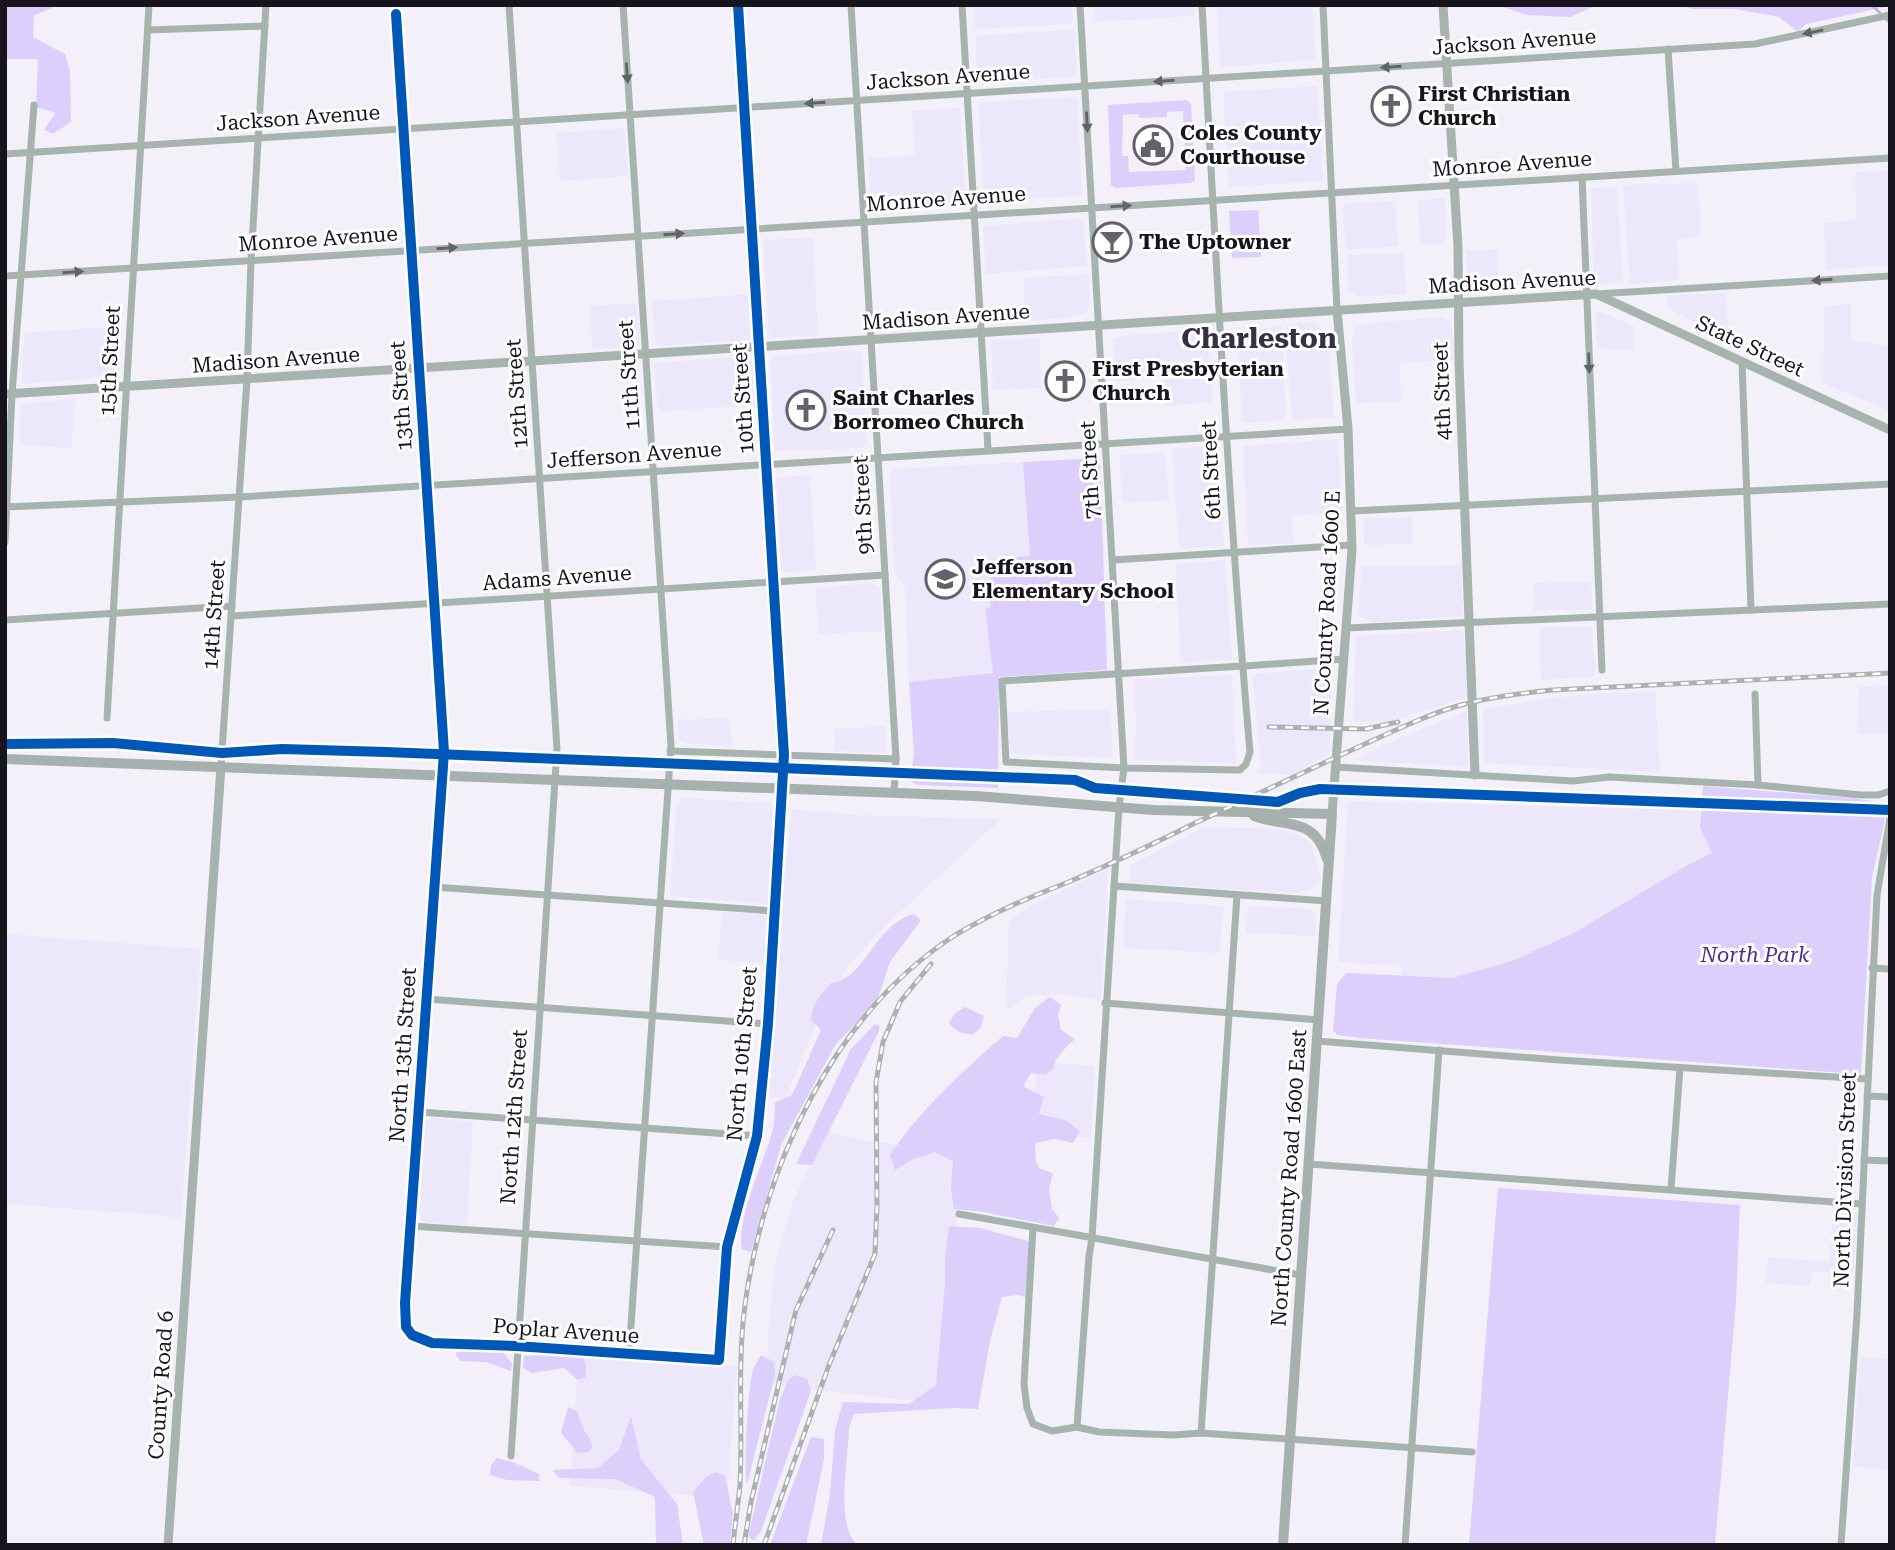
<svg xmlns="http://www.w3.org/2000/svg" width="1895" height="1550" font-family="'Roboto Serif',serif">
  <style>
    .built { fill: #ede7fb }
    .green { fill: #dccffb; fill-rule: evenodd }
    .lines { fill: none; stroke-linecap: round; stroke-linejoin: round }
    .stream { stroke: #bfaae8; stroke-width: 2.5 }
    .minor { stroke: #a7b3ad; stroke-width: 7 }
    .tertiary { stroke: #a7b3ad; stroke-width: 9 }
    .secondary { stroke: #a6b1ad; stroke-width: 10 }
    .rail-casing { stroke: #acb1b1; stroke-width: 5 }
    .rail { stroke: #fff; stroke-width: 2.5; stroke-dasharray: 8; stroke-linecap: butt }
    .cycleway-casing { stroke: #fff; stroke-width: 15 }
    .cycleway { stroke: #0057b8; stroke-width: 10 }
    .oneway { fill: #5f6466 }
    .labels { text-anchor: middle; dominant-baseline: central; stroke-width: 6; stroke-linejoin: round; paint-order: stroke }
    .street-label { font-size: 21px; fill: #17141e; stroke: #fff }
    .poi-label { font-size: 21px; font-weight: bold; fill: #17141e; stroke: #fff; text-anchor: start }
    .park-label { font-size: 21px; font-style: italic; fill: #542a8c; stroke: #fff }
    .district-label { font-size: 28px; font-weight: bold; fill: #362f45; stroke: #fff }
  </style>
  <rect width="100%" height="100%" fill="#f3f0fa"/>
  <!-- built -->
  <g class="built">
    <polygon points="974,5 1072,5 1073,24 975,29"/>
    <polygon points="1094,5 1194,5 1194,16 1095,22"/>
    <polygon points="1217,5 1312,5 1316,60 1220,67"/>
    <polygon points="1075,29 1077,77 978,82 975,36"/>
    <polygon points="1317,86 1323,181 1229,187 1223,92"/>
    <polygon points="1077,97 1082,196 984,201 978,102"/>
    <polygon points="960,108 966,204 871,209 868,158 915,156 912,111"/>
    <polygon points="624,128 628,176 560,181 556,133"/>
    <polygon points="1890,171 1890,265 1826,270 1824,223 1856,220 1855,172"/>
    <polygon points="1698,183 1701,237 1677,240 1679,280 1630,284 1623,185"/>
    <polygon points="1617,187 1623,283 1594,284 1591,188"/>
    <polygon points="1445,198 1446,244 1420,245 1418,200"/>
    <polygon points="1395,201 1398,246 1346,250 1343,203"/>
    <polygon points="1083,218 1087,266 986,274 983,226"/>
    <polygon points="813,238 818,335 769,338 763,240"/>
    <polygon points="1497,249 1499,290 1476,292 1471,289 1468,283 1466,251"/>
    <polygon points="1404,253 1406,294 1358,297 1349,291 1347,255"/>
    <polygon points="1089,274 1090,306 1086,313 1065,318 1026,321 1023,278"/>
    <polygon points="1726,293 1728,340 1667,308 1666,295"/>
    <polygon points="750,294 753,340 655,346 652,301"/>
    <polygon points="637,303 640,346 592,349 590,306"/>
    <polygon points="1851,304 1851,340 1890,346 1890,411 1823,383 1824,306"/>
    <polygon points="1596,310 1634,326 1634,350 1597,349"/>
    <polygon points="1441,317 1450,321 1452,329 1453,360 1400,363 1401,402 1356,403 1352,339 1356,327 1369,323"/>
    <polygon points="1313,322 1326,333 1328,338 1334,417 1292,421 1285,325"/>
    <polygon points="121,326 120,376 22,384 24,333"/>
    <polygon points="1282,326 1286,420 1247,423 1242,421 1238,337 1241,331"/>
    <polygon points="1197,330 1207,337 1213,402 1165,406 1163,378 1115,381 1113,339 1121,336"/>
    <polygon points="1039,338 1042,388 993,390 991,340"/>
    <polygon points="858,350 862,355 866,442 862,448 775,451 770,356"/>
    <polygon points="747,356 753,362 755,405 658,412 654,363"/>
    <polygon points="76,399 71,448 19,445 21,406 25,403"/>
    <polygon points="1338,439 1342,511 1291,516 1294,543 1248,545 1243,446"/>
    <polygon points="1217,446 1224,546 1179,549 1172,449"/>
    <polygon points="1165,452 1169,500 1123,503 1119,455"/>
    <polygon points="1023,462 1030,557 991,560 990,609 985,610 994,674 909,682 905,588 894,570 890,477 894,469"/>
    <polygon points="810,475 816,571 782,572 776,478"/>
    <polygon points="1363,518 1412,518 1413,544 1364,545"/>
    <polygon points="1225,560 1232,660 1181,663 1175,564"/>
    <polygon points="1461,565 1463,616 1370,622 1363,619 1358,614 1362,566"/>
    <polygon points="1591,581 1592,609 1534,611 1533,583"/>
    <polygon points="870,583 880,588 882,631 819,634 815,588"/>
    <polygon points="1539,627 1592,627 1595,670 1593,677 1541,680"/>
    <polygon points="1463,630 1468,697 1389,722 1353,722 1356,636"/>
    <polygon points="1333,668 1329,754 1291,775 1254,773 1261,766 1252,674"/>
    <polygon points="1232,675 1236,763 1134,760 1136,724 1133,679"/>
    <polygon points="1890,686 1890,734 1857,734 1859,687"/>
    <polygon points="1655,692 1660,772 1484,763 1483,709 1543,699 1600,693"/>
    <polygon points="1110,709 1113,758 1010,754 1007,712"/>
    <polygon points="1467,711 1468,767 1362,761 1356,759 1382,745"/>
    <polygon points="729,718 733,747 685,743 679,740 678,720"/>
    <polygon points="885,726 887,748 885,752 835,751 835,729"/>
    <polygon points="683,798 770,803 774,809 770,901 767,904 670,896 677,803"/>
    <polygon points="1348,801 1701,810 1700,828 1712,853 1688,865 1572,934 1512,961 1452,978 1401,976 1402,966 1338,962"/>
    <polygon points="792,809 854,815 1001,819 882,929 846,969 823,1008 786,1097 768,1097 778,944"/>
    <polygon points="1204,827 1279,829 1296,834 1311,843 1321,879 1315,887 1299,893 1129,883 1131,865"/>
    <polygon points="1108,869 1101,1000 1059,994 1027,996 1006,1011 1009,920 1031,906"/>
    <polygon points="1126,899 1224,906 1219,953 1123,948"/>
    <polygon points="1248,906 1310,909 1316,915 1315,936 1246,933"/>
    <polygon points="722,912 764,914 769,921 766,963 718,960"/>
    <polygon points="5,934 201,949 181,1219 169,1216 5,1204"/>
    <polygon points="1037,1062 1095,1066 1091,1138 1033,1133"/>
    <polygon points="431,1118 473,1122 467,1225 424,1222 419,1214 422,1124"/>
    <polygon points="825,1131 867,1141 964,1151 937,1404 768,1384 768,1336 774,1269 791,1207"/>
    <polygon points="1833,1211 1858,1213 1853,1274 1812,1271 1810,1286 1766,1283 1768,1257 1829,1262"/>
    <polygon points="578,1357 737,1366 727,1498 570,1486"/>
    <polygon points="1860,1357 1890,1359 1890,1470 1853,1466"/>
  </g>
  <!-- green -->
  <g class="green">
    <polygon points="5,5 60,5 34,15 33,37 65,54 70,71 71,122 53,134 44,130 55,113 36,107 38,59 5,59"/>
    <polygon points="1497,5 1597,5 1570,17 1527,15"/>
    <polygon points="1681,5 1890,5 1890,6 1806,24 1798,32 1779,17 1735,9 1692,9"/>
    <path d="M1187 100 1191 104 1195 181 1190 183 1115 188 1111 185 1108 105ZM1183 111 1186 170 1129 172 1128 156H1122L1123 115 1139 114V118L1167 117V112Z"/>
    <polygon points="1258,210 1261,257 1232,258 1229,211"/>
    <polygon points="1100,458 1107,670 999,677 998,788 917,785 910,780 914,754 909,682 993,673 985,609 990,608 991,560 1030,556 1023,462"/>
    <polygon points="1703,786 1853,798 1876,802 1884,808 1886,815 1872,877 1861,1072 1859,1074 1360,1038 1337,1035 1333,1030 1337,984 1346,973 1452,978 1512,961 1572,934 1688,865 1712,853 1700,828"/>
    <path d="M914 914 921 920 890 962 876 1003 836 1044 781 1145 751 1252 742 1249C736 1217 765 1161 773 1129 775 1120 774 1110 775 1102L792 1095 821 1030 811 1020C812 1004 821 994 831 983 868 978 872 926 914 914Z"/>
    <path d="M1050 997 1061 1005 1058 1015 1061 1030 1075 1039C1065 1048 1056 1056 1053 1069L1045 1075 1031 1073 1023 1086 1044 1097 1039 1114 1065 1120 1080 1131 1073 1143 1055 1139 1035 1143 1036 1161 1039 1168 1053 1173 1049 1189 1052 1209 1059 1218 1054 1226 983 1212 954 1209 951 1188 953 1161 935 1152 914 1159 895 1170 890 1155C920 1110 962 1072 1003 1036L1017 1038 1035 1008Z"/>
    <path d="M965 1007 984 1016 981 1027 974 1034C962 1034 956 1032 949 1023L955 1013Z"/>
    <polygon points="875,1024 880,1026 878,1033 812,1165 796,1164 851,1049"/>
    <polygon points="1498,1188 1740,1205 1736,1303 1715,1545 1469,1545"/>
    <path d="M949 1226 980 1228 1028 1241 1034 1254 1029 1298 1017 1295 1002 1297 990 1341 978 1409 953 1408 854 1414 849 1427C849 1456 834 1527 858 1545H821L830 1494 835 1430 843 1402 909 1404 936 1385 945 1284V1255Z"/>
    <polygon points="467,1350 503,1352 512,1364 511,1371 486,1362 460,1361 455,1353"/>
    <polygon points="573,1353 583,1357 586,1366 586,1377 578,1380 564,1368 532,1373 523,1368 524,1356"/>
    <path d="M761 1355 774 1362 775 1375 747 1484C743 1469 748 1386 753 1370 755 1365 758 1360 761 1355Z"/>
    <polygon points="796,1375 807,1379 811,1391 761,1531 754,1541 748,1536 780,1399 789,1379"/>
    <polygon points="568,1407 577,1411 584,1430 593,1445 589,1452 578,1453 561,1433"/>
    <polygon points="631,1416 641,1460 677,1504 683,1545 656,1545 655,1497 615,1479 560,1478 552,1470 598,1468 619,1450"/>
    <polygon points="811,1437 824,1439 824,1459 806,1545 770,1545"/>
    <polygon points="497,1458 515,1463 539,1474 539,1481 507,1480 490,1475 491,1465"/>
    <polygon points="716,1472 725,1476 733,1514 730,1545 704,1545 693,1492 706,1477"/>
  </g>
  <g class="lines">
    <!-- stream -->
    <polyline class="stream" points="1872,5 1890,23"/>
    <!-- minor -->
    <g class="minor">
      <polyline points="509,5 557,749 511,1456"/>
      <polyline points="623,5 671,746 629,1354"/>
      <polyline points="851,5 896,759 894,793"/>
      <polyline points="962,5 988,450"/>
      <path d="M1202 5C1216 254 1228 504 1250 752L1246 764 1240 770 1124 768 1006 762 1002 681 1242 666H1245L1344 659"/>
      <polyline points="1323,5 1337,310"/>
      <polyline points="396,14 444,752 405,1303 406,1327 412,1335 432,1343 516,1346 719,1360 727,1247 757,1136 768,1024 784,755 738,5"/>
      <polyline points="148,30 265,26"/>
      <polyline points="1668,49 1676,171"/>
      <polyline points="5,154 1755,44 1890,15"/>
      <polyline points="1582,177 1602,670"/>
      <polyline points="5,276 1890,158"/>
      <polyline points="1597,294 1890,276"/>
      <polyline points="1742,362 1751,610"/>
      <polyline points="5,507 239,497 1348,429"/>
      <polyline points="1352,511 1890,484"/>
      <polyline points="5,542 12,394 34,105"/>
      <polyline points="1113,560 1351,545"/>
      <polyline points="231,616 885,575"/>
      <polyline points="5,620 232,606"/>
      <polyline points="1346,628 1890,604"/>
      <polyline points="1755,694 1758,785"/>
      <polyline points="107,718 149,5"/>
      <polyline points="670,751 896,759"/>
      <polyline points="221,766 247,379 251,261 266,5"/>
      <polyline points="1336,767 1573,781 1609,777 1758,785 1861,795 1878,795 1890,791"/>
      <polyline points="1114,886 1327,901"/>
      <polyline points="434,887 773,911"/>
      <polyline points="1872,968 1890,969"/>
      <polyline points="426,999 768,1024"/>
      <polyline points="1105,1003 1319,1020"/>
      <polyline points="1317,1041 1559,1060 1867,1079"/>
      <polyline points="1867,1096 1890,1097"/>
      <polyline points="419,1112 757,1136"/>
      <polyline points="1864,1160 1890,1161"/>
      <polyline points="1309,1164 1862,1204"/>
      <polyline points="1671,1189 1680,1068"/>
      <polyline points="959,1214 1301,1275"/>
      <polyline points="411,1226 727,1247"/>
      <polyline points="1033,1228 1024,1384 1027,1408 1033,1424 1052,1431 1077,1427 1099,1432 1148,1434 1174,1435 1201,1433 1472,1452"/>
      <polyline points="1077,1427 1089,1256 1092,1238 1119,807 1124,768 1080,5"/>
      <polyline points="1201,1433 1237,895"/>
      <polyline points="1405,1545 1439,1050"/>
      <polyline points="1841,1545 1857,1314 1877,895 1890,818"/>
    </g>
    <!-- tertiary -->
    <g class="tertiary">
      <polyline points="1443,5 1458,247 1459,362 1475,775"/>
      <polyline points="5,394 1596,294 1890,430"/>
      <polyline points="1332,814 1352,549 1348,429 1337,310"/>
      <polyline points="168,1545 221,766"/>
    </g>
    <!-- secondary -->
    <g class="secondary">
      <polyline points="5,759 976,796 1154,810 1332,814 1283,1545"/>
      <path d="M1254 816C1287 828 1315 816 1327 859"/>
    </g>
    <!-- rail casing -->
    <g class="rail-casing">
      <g id="rail">
        <polyline points="1269,727 1366,729 1398,722"/>
        <path d="M733 1545C735 1525 738 1505 740 1485 743 1425 737 1365 745 1305 764 1165 834 1012 957 934 992 913 1028 898 1066 883 1109 865 1151 845 1193 824 1247 799 1302 773 1356 748 1390 733 1425 715 1461 705 1491 697 1522 693 1553 690L1890 673"/>
        <polyline points="744,1545 751,1502 796,1310 833,1230"/>
        <polyline points="764,1545 829,1365 875,1254 877,1205 876,1082 883,1042 900,1002 931,964"/>
      </g>
    </g>
    <!-- rail -->
    <use href="#rail" class="rail"/>
    <!-- cycleway casing -->
    <g class="cycleway-casing">
      <g id="cycleway">
        <polyline points="396,14 444,752 405,1303 406,1327 412,1335 432,1343 516,1346 719,1360 727,1247 757,1136 768,1024 784,755 738,5"/>
        <polyline points="5,744 113,743 222,753 282,749 386,752 1075,780 1095,788 1278,802 1300,793 1320,789 1890,810"/>
      </g>
    </g>
    <!-- cycleway -->
    <use href="#cycleway" class="cycleway"/>
  </g>
  <!-- one-way arrows -->
  <defs><path id="oneway-solid" d="M-6-.8H1V-3.2L6.5 0L1 3.2V.8H-6Z" transform="scale(1.75)"/></defs>
  <g class="oneway">
    <use href="#oneway-solid" transform="translate(1813 32) rotate(168)"/>
    <use href="#oneway-solid" transform="translate(1391 67) rotate(176)"/>
    <use href="#oneway-solid" transform="translate(627 73) rotate(86)"/>
    <use href="#oneway-solid" transform="translate(1164 81) rotate(176)"/>
    <use href="#oneway-solid" transform="translate(815 103) rotate(176)"/>
    <use href="#oneway-solid" transform="translate(1087 122) rotate(87)"/>
    <use href="#oneway-solid" transform="translate(1121 206) rotate(-4)"/>
    <use href="#oneway-solid" transform="translate(674 234) rotate(-4)"/>
    <use href="#oneway-solid" transform="translate(447 248) rotate(-4)"/>
    <use href="#oneway-solid" transform="translate(73 272) rotate(-4)"/>
    <use href="#oneway-solid" transform="translate(1822 280) rotate(176)"/>
    <use href="#oneway-solid" transform="translate(1589 363) rotate(88)"/>
  </g>
  <!-- icons -->
  <defs>
    <g id="church-ring" transform="scale(2.0125)"><circle r="9.5" fill="#fff" stroke="#64616b" stroke-width="1.5"/><path d="M-1.2-6h2.4v3.5h3.3v2.4h-3.3V6h-2.4V-.1h-3.3v-2.4h3.3Z" fill="#64616b"/></g>
    <g id="civic-ring" transform="scale(2.0125)"><circle r="9.5" fill="#fff" stroke="#64616b" stroke-width="1.5"/><path d="M-.6-6.5H3V-4.5H.6V-3L4-1V1h2V6H-6V1h2V-1L-.6-3ZM-1.2 2.5V6h2.4V2.5Z" fill="#64616b"/></g>
    <g id="bar-ring" transform="scale(2.0125)"><circle r="9.5" fill="#fff" stroke="#64616b" stroke-width="1.5"/><path d="M-6-5H6L.8 .8V4.5H3.5V6h-7V4.5H-.8V.8Z" fill="#64616b"/></g>
    <g id="school-ring" transform="scale(2.0125)"><circle r="9.5" fill="#fff" stroke="#64616b" stroke-width="1.5"/><path d="M0-5L7-2L0 1L-7-2ZM-4 1L0 2.5L4 1V4Q0 6-4 4Z" fill="#64616b"/></g>
  </defs>
  <g fill-rule="evenodd">
    <use href="#church-ring" x="1391" y="106"/>
    <use href="#civic-ring" x="1153" y="145"/>
    <use href="#bar-ring" x="1112" y="242"/>
    <use href="#church-ring" x="1065" y="381"/>
    <use href="#church-ring" x="806" y="410"/>
    <use href="#school-ring" x="945" y="579"/>
  </g>
  <g class="labels">
    <!-- street labels -->
    <g class="street-label">
      <text transform="translate(1514 42) rotate(-4)">Jackson Avenue</text>
      <text transform="translate(948 77) rotate(-4)">Jackson Avenue</text>
      <text transform="translate(298 118) rotate(-4)">Jackson Avenue</text>
      <text transform="translate(1512 164) rotate(-4)">Monroe Avenue</text>
      <text transform="translate(946 199) rotate(-4)">Monroe Avenue</text>
      <text transform="translate(318 239) rotate(-4)">Monroe Avenue</text>
      <text transform="translate(1512 282) rotate(-3)">Madison Avenue</text>
      <text transform="translate(946 317) rotate(-4)">Madison Avenue</text>
      <text transform="translate(1750 346) rotate(25)">State Street</text>
      <text transform="translate(276 360) rotate(-4)">Madison Avenue</text>
      <text transform="translate(110 361) rotate(-87)">15th Street</text>
      <text transform="translate(629 375) rotate(-94)">11th Street</text>
      <text transform="translate(1442 391) rotate(-92)">4th Street</text>
      <text transform="translate(517 394) rotate(-94)">12th Street</text>
      <text transform="translate(401 396) rotate(-94)">13th Street</text>
      <text transform="translate(743 399) rotate(-94)">10th Street</text>
      <text transform="translate(634 455) rotate(-4)">Jefferson Avenue</text>
      <text transform="translate(1090 470) rotate(-93)">7th Street</text>
      <text transform="translate(1211 470) rotate(-93)">6th Street</text>
      <text transform="translate(863 505) rotate(-93)">9th Street</text>
      <text transform="translate(557 578) rotate(-4)">Adams Avenue</text>
      <text transform="translate(1327 603) rotate(-87)">N County Road 1600 E</text>
      <text transform="translate(214 615) rotate(-86)">14th Street</text>
      <text transform="translate(742 1054) rotate(-85)">North 10th Street</text>
      <text transform="translate(403 1055) rotate(-86)">North 13th Street</text>
      <text transform="translate(514 1117) rotate(-86)">North 12th Street</text>
      <text transform="translate(1289 1178) rotate(-86)">North County Road 1600 East</text>
      <text transform="translate(1845 1180) rotate(-88)">North Division Street</text>
      <text transform="translate(566 1331) rotate(4)">Poplar Avenue</text>
      <text transform="translate(161 1385) rotate(-86)">County Road 6</text>
    </g>
    <!-- poi labels -->
    <g class="poi-label">
      <text x="1418" y="94">First Christian<tspan x="1418" dy="24">Church</tspan></text>
      <text x="1180" y="133">Coles County<tspan x="1180" dy="24">Courthouse</tspan></text>
      <text x="1139" y="242">The Uptowner</text>
      <text x="1092" y="369">First Presbyterian<tspan x="1092" dy="24">Church</tspan></text>
      <text x="833" y="398">Saint Charles<tspan x="833" dy="24">Borromeo Church</tspan></text>
      <text x="972" y="567">Jefferson<tspan x="972" dy="24">Elementary School</tspan></text>
    </g>
    <!-- park labels -->
    <g class="park-label">
      <text x="1755" y="955">North Park</text>
    </g>
    <!-- district labels -->
    <g class="district-label">
      <text x="1259" y="338">Charleston</text>
    </g>
  </g>
  <!-- border -->
  <rect width="1895" height="1550" fill="none" stroke="#17141e" stroke-width="14"/>
</svg>
